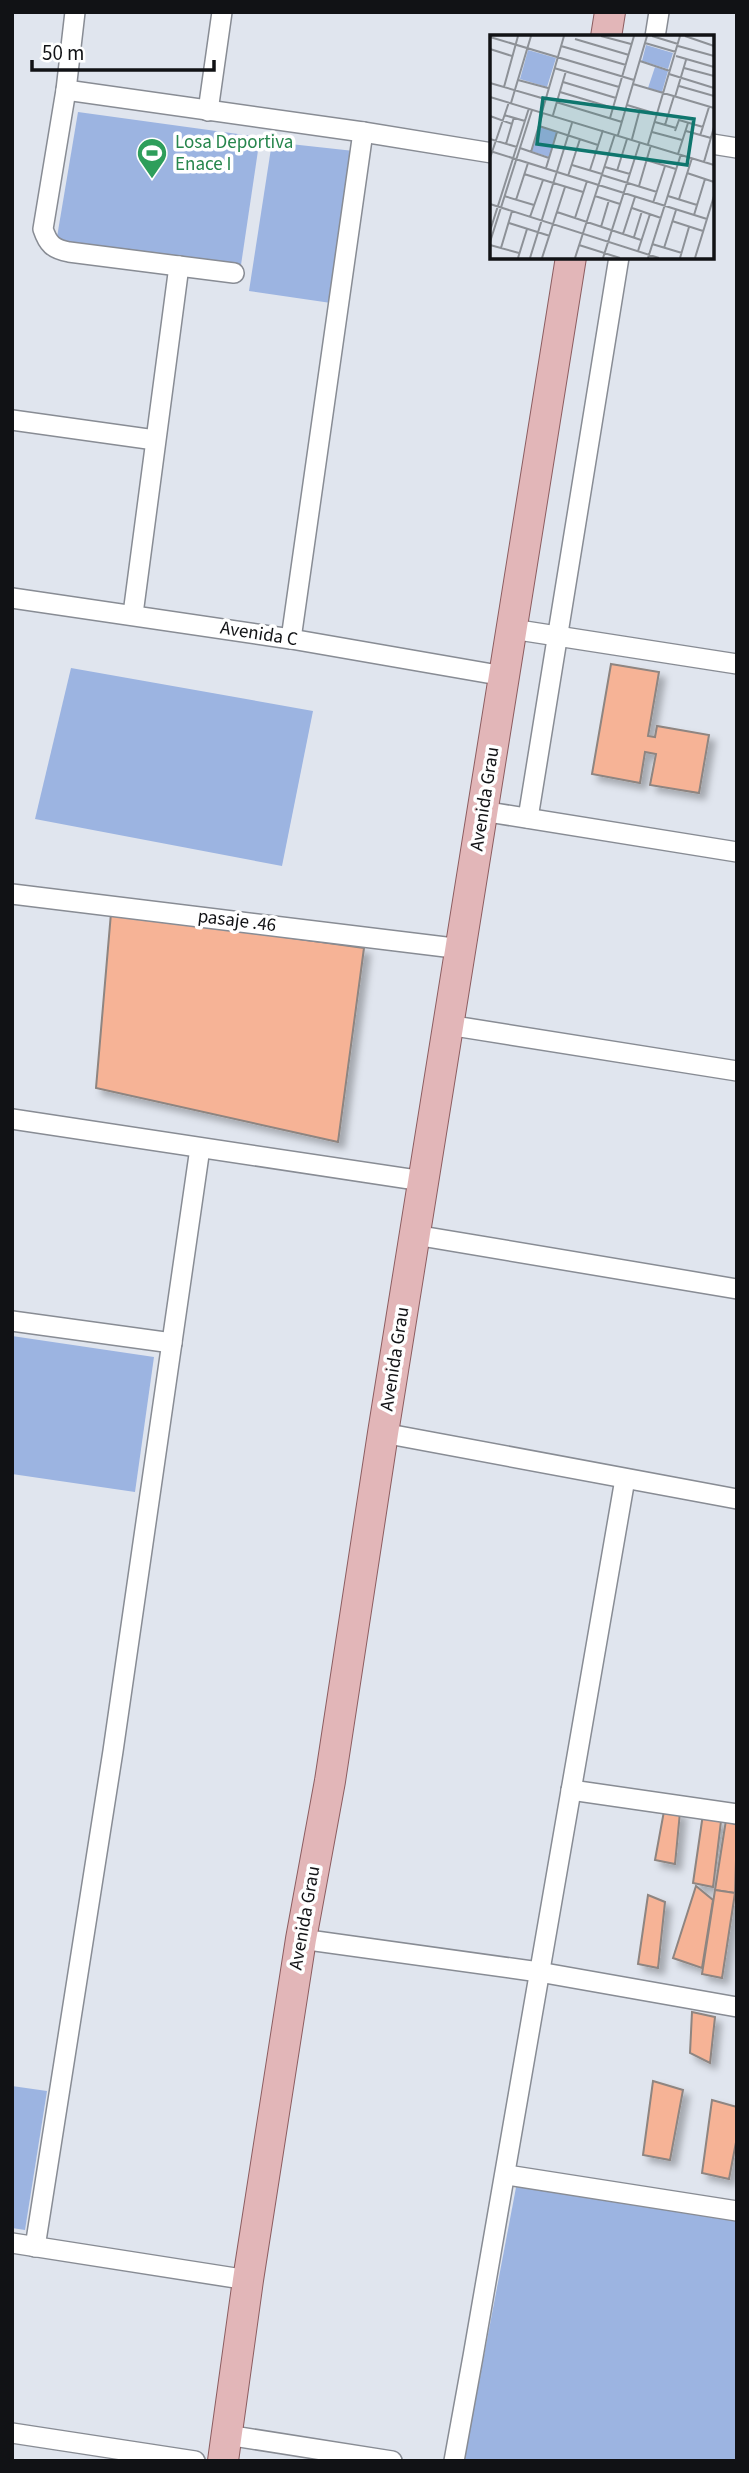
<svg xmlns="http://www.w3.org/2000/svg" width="749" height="2473" font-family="'Source Sans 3',sans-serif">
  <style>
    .green { fill: #9cb4e1 }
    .building { fill: #f6b396; stroke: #8e8581; stroke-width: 2; filter: url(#shadow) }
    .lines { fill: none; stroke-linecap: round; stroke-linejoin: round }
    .minor-casing { stroke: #888c94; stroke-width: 22 }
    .primary-casing { stroke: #8c5d60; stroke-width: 32 }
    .minor { stroke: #fff; stroke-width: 19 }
    .primary { stroke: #e2b6b8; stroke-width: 30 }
    .labels { text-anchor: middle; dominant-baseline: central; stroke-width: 7; stroke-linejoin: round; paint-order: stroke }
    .leisure-label { font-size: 19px; fill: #27864d; stroke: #fff; text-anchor: start }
    .street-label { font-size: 19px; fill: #111215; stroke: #fff }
    .inset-road { fill: none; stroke: #8d9197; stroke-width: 2 }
    .view { fill: #0f766e; fill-opacity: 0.15; stroke: #0f766e; stroke-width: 3.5 }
    .inset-edge { fill: none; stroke: #111215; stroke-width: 3.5 }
  </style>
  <defs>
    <filter id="shadow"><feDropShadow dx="6" dy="6" stdDeviation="3.5" flood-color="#0004"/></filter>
  </defs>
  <rect width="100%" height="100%" fill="#e0e5ee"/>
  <!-- green -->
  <g class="green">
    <polygon points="78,112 260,137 241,265 56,243"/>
    <polygon points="272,142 354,151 331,303 249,291"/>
    <polygon points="71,668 313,711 282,866 35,819"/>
    <polygon points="12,1336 154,1357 135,1492 12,1474"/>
    <polygon points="12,2086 47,2091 25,2230 12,2228"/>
    <polygon points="518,2177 737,2216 737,2461 464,2461"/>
  </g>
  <!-- building -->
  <g class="building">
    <polygon points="611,664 659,672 648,736 655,737 657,726 709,735 699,793 650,785 656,754 645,752 640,783 592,774"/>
    <polygon points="111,913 364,948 338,1142 96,1088"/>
    <polygon points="664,1811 680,1812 675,1864 655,1860"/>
    <polygon points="703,1814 721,1821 713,1887 693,1883"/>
    <polygon points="726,1820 737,1825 735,1893 715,1890"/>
    <polygon points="696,1886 713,1900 702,1968 673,1958"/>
    <polygon points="715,1890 735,1893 722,1978 702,1974"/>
    <polygon points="648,1895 665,1902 658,1968 638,1964"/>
    <polygon points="692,2012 715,2017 710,2063 690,2053"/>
    <polygon points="653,2081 683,2090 670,2160 643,2155"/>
    <polygon points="712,2100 737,2107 737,2137 729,2179 702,2173"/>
  </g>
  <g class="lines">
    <!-- minor casing -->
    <g class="minor-casing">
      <g id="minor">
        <path d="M75 12 66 90 43 229C48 244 53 249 69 252L234 273"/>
        <polyline points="655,37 659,12"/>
        <polyline points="66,90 363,132 492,153"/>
        <polyline points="208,111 222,12"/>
        <polyline points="712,144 737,148"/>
        <polyline points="12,420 155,440"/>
        <polyline points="12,598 291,639 504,676"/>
        <polyline points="133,614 179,266"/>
        <polyline points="512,629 737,664"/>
        <polyline points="291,639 363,132"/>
        <polyline points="482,811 737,852"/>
        <polyline points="528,818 619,257"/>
        <polyline points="12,894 462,949"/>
        <polyline points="448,1025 737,1071"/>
        <polyline points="12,1119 423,1181"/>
        <polyline points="415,1235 737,1289"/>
        <polyline points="12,1321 172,1343"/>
        <polyline points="383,1433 737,1499"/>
        <polyline points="571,1790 737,1814"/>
        <polyline points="301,1939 539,1972 737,2007"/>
        <polyline points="507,2175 737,2211"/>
        <polyline points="12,2243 248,2280"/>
        <polyline points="35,2247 113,1751 200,1148"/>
        <polyline points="12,2433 195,2461"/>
        <polyline points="227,2435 392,2461"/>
        <path d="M454 2461C514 2134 569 1806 625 1479"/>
      </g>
    </g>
    <!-- primary casing -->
    <g class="primary-casing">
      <g id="primary">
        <polyline points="606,37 610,12"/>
        <polyline points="223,2461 248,2280 301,1939 330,1781 383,1433 571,257"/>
      </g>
    </g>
    <!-- minor -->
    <use href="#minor" class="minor"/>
    <!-- primary -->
    <use href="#primary" class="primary"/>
  </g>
  <!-- icons -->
  <defs>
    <g id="stadium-pin" transform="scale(1.575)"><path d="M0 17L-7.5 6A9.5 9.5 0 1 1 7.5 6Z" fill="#2e9e5b" stroke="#fff"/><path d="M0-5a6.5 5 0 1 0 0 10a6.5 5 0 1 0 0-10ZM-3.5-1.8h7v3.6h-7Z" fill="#fff"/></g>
  </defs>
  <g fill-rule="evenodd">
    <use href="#stadium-pin" x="152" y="153"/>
  </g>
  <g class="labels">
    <!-- leisure labels -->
    <g class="leisure-label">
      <text x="175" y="142">Losa Deportiva<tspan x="175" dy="22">Enace I</tspan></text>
    </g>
    <!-- street labels -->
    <g class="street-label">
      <text transform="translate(259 634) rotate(9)">Avenida C</text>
      <text transform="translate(485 799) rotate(-81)">Avenida Grau</text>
      <text transform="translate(237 921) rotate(7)">pasaje .46</text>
      <text transform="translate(395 1359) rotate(-81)">Avenida Grau</text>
      <text transform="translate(305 1918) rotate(-80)">Avenida Grau</text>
    </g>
  </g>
  <!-- overview -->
  <g transform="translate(490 35)">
    <rect width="224" height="224" fill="#e0e5ee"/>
    <path d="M156 10 183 18 178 34 152 26ZM38 15 66 23 57 52 30 44ZM165 32 178 36 172 57 158 53ZM49 91 67 97 59 122 41 116Z" fill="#9cb4e1"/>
    <path class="inset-road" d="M111 1 141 9M162 1 188 9M195 1 224 11M0 2 144 45M85 4 139 20M155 8 186 17M71 11 136 30M188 11 224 21M0 14 22 21M186 21 224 32M150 26 180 36M64 33 129 52M194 33 224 41M179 39 224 53M28 45 58 53M73 47 126 63M0 48 55 64M143 49 224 73M189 51 224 61M14 52 28 1M70 57 123 73M0 62 224 130M185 62 196 25M66 67 132 87M21 68 41 1M137 70 167 79M52 77 74 1M14 80 35 86M63 80 76 36M0 81 22 89M120 83 144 1M165 87 186 93M175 90 184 61M49 91 108 110M185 96 189 85 213 92M196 96 221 103M162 97 192 105M128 100 157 1M210 101 219 72M0 104 27 112M142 104 150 74M16 109 24 82M158 109 190 1M30 113 59 123M0 116 217 184M41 117 53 77M188 119 198 88M0 123 19 67M156 125 186 134M214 127 224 92M82 130 112 139M115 132 140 139M56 133 67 97M100 135 113 95M127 136 137 104M197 138 224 147M34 139 93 157M112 140 167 157M78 141 90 104M149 151 161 110M14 161 44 170M105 161 130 169M178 161 207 170M189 164 202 123M26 165 38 128M163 168 175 131M0 169 169 223M142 173 171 183M67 177 151 205M204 180 215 144M40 182 53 145M85 183 97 146M182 186 213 196M19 188 60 201M111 192 119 165M0 196 39 73M133 199 145 162M144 202 152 176M0 207 42 75M162 209 192 218M0 210 29 218M89 210 130 223M11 213 22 176M174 213 186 175M148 216 160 179M28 223 37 194M40 223 82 88M52 223 75 152M85 223 125 99M113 223 150 107M158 223 191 119M190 223 199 192M205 223 224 161"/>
    <path class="view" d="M53 63 204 84 197 130 47 109Z"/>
    <rect width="224" height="224" class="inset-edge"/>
  </g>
  <!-- border -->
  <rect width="749" height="2473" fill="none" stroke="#111215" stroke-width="28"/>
  <!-- scale -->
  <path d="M32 60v10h182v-10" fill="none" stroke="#111215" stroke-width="3.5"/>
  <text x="42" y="60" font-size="21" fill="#111215" stroke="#ffffff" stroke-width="5" paint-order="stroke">50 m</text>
</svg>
